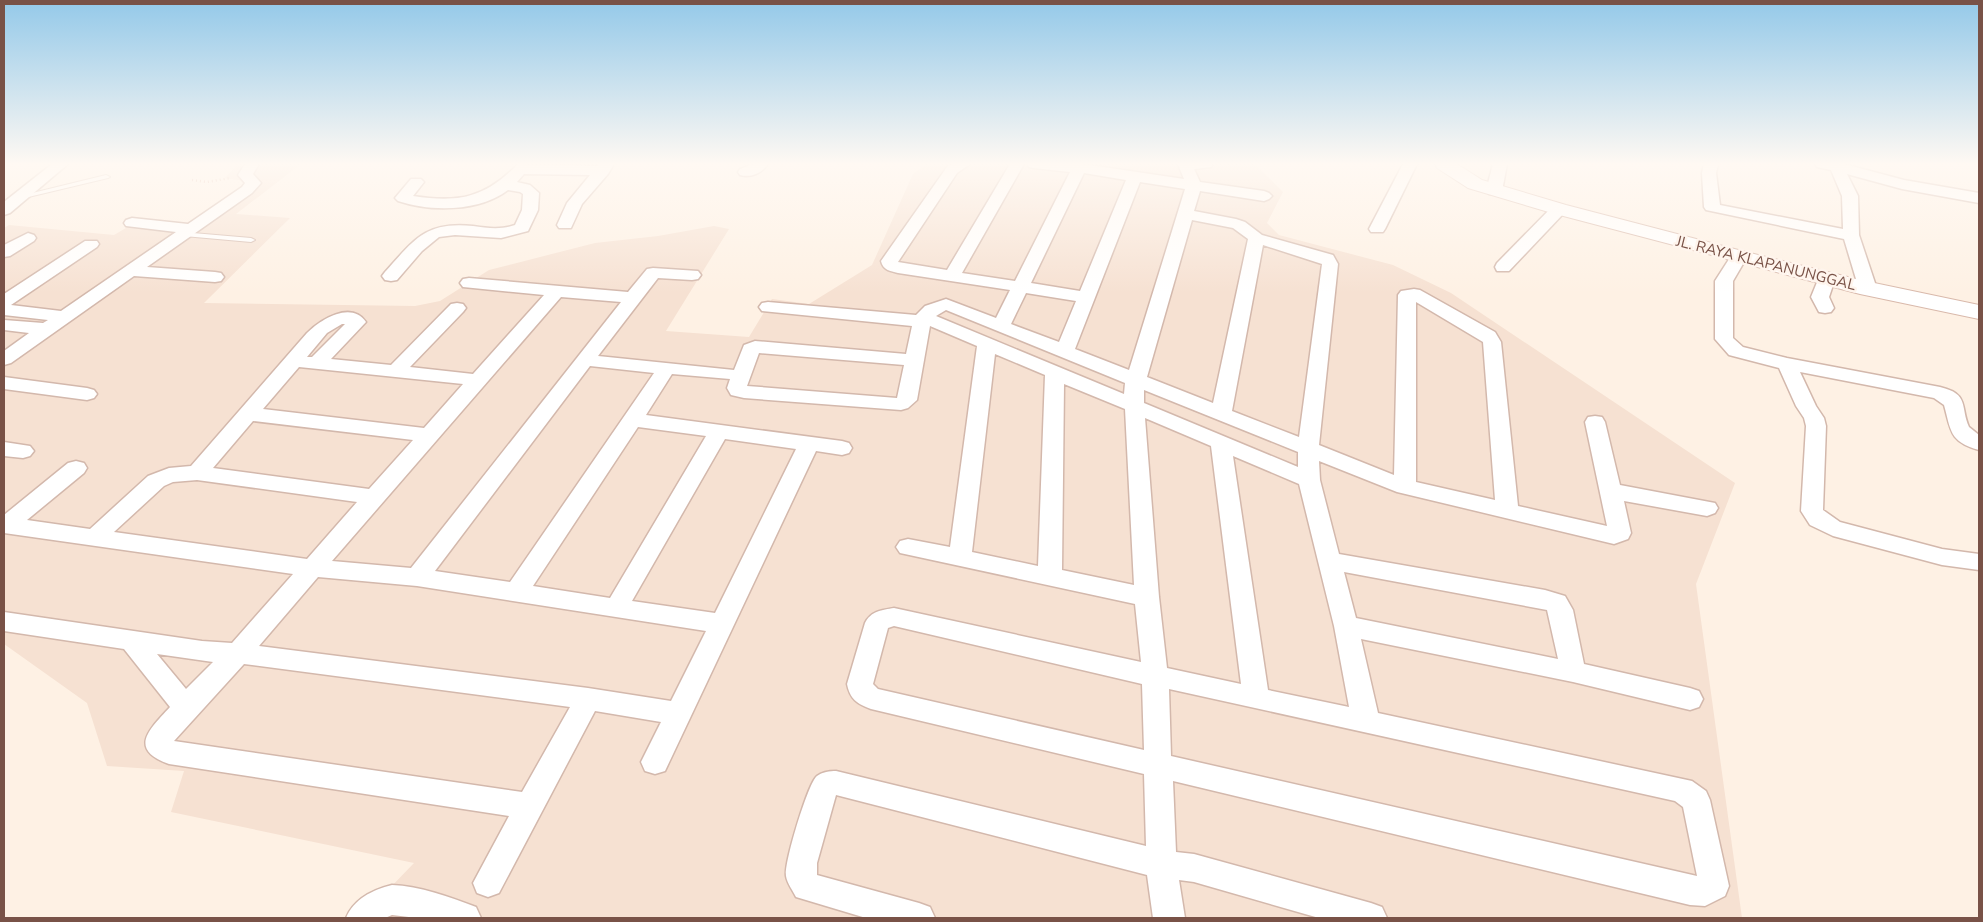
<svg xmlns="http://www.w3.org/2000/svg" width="1983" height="922" font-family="'Nunito Sans',sans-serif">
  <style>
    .residential { fill: #f6e1d2 }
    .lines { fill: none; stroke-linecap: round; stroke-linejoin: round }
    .lane-casing { stroke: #d3b8ac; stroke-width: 2 }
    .street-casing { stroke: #d3b8ac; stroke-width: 3 }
    .secondary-casing { stroke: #d9b9ab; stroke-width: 2 }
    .path { stroke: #dbac9c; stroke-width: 2.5; stroke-dasharray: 1 3; stroke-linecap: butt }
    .lane { fill: #fff; fill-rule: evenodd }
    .street { fill: #fff; fill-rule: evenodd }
    .secondary { fill: #fff; fill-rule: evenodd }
    .labels { text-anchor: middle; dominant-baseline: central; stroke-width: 5; stroke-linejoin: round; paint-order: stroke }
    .far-street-label { font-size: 15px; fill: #795247; stroke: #fff5ed }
  </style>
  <rect width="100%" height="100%" fill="#fef1e4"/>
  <!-- residential -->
  <polygon class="residential" points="238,164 301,164 236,214 290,218 204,303 415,306 440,301 489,270 595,243 658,236 714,226 729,229 666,331 749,337 772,299 809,304 872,265 913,174 926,164 1255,164 1283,192 1267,223 1279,235 1393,265 1451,293 1735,483 1696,584 1742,918 361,918 414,863 171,812 184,771 107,766 87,703 4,644 4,228 9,225 114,235 131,225 189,228 257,183 225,178"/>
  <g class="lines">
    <!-- lane casing -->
    <g class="lane-casing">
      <g id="lane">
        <polygon points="106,175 110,177 108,178 20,199 16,197"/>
        <polygon points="181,232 251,238 255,240 251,242 184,236 181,236"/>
      </g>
    </g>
    <!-- street casing -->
    <g class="street-casing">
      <g id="street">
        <polygon points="52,164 68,164 10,213 4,215 4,202"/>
        <polygon points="245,164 259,164 253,174 261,183 252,193 147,267 215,272 221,273 224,277 221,281 215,282 134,276 11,363 4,365 4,351 29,333 4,330 4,320 43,323 48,320 4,315 4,294 85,241 97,241 99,244 97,247 11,305 61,311 176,232 126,226 124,223 126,220 132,218 188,224 242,187 245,183 238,175"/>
        <path d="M518 164 597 166 599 164H614L608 174 582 204 571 228H559L557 225 567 203 590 175 524 174 517 182 530 185 539 193 538 210 528 231 501 238 455 235 439 237 422 251 397 280 391 281 385 280 382 276 385 272C414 240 425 221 473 226 487 228 501 230 515 225L522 210 523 194 520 192 508 190C479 212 431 212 398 201L395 198 411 179H421L424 182 413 196C459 203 485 198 518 164Z"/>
        <path d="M753 164H768C762 173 751 178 740 175L738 172 740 169Z"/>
        <path d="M951 164H970L957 173 898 262 947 270 1010 164H1024L962 273 1015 281 1070 172 1034 168 1029 167 1027 164H1083L1184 179 1178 164H1213L1211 167 1194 169 1200 182 1264 191 1269 193 1272 196 1269 199 1264 201 1200 191 1194 211 1236 219 1245 222 1262 235 1333 255 1338 264 1319 445 1394 475 1398 295 1401 291 1414 289 1420 290 1495 332 1501 342 1518 506 1607 526 1585 422 1588 417 1595 416 1602 417 1605 422 1620 485 1715 503 1718 508 1715 513 1707 516 1624 501 1631 533 1628 539 1614 544 1397 492 1319 461 1320 480 1339 554 1545 590 1565 596 1573 610 1584 664 1690 688 1699 691 1703 699 1699 707 1690 710 1573 682 1361 639 1378 713 1692 781 1706 791 1710 800 1729 886 1725 896 1705 906 1690 905 1173 781 1176 852 1194 854 1371 903 1382 907 1387 918H1319L1194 882 1179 880 1185 918H1153L1147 875 836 795 817 863V875L919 903 930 907 935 918H866L796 897C793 891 787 883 786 876 784 863 808 783 817 776 822 772 830 771 836 771L1146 846 1144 774 871 709C857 704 850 699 847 684L865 623C871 611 882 610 894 608L1141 662 1135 604 900 553 896 547 900 541 908 539 950 547 977 346 930 326 917 400 908 408 901 410 744 398 731 395 727 388 730 379 672 374 646 415 842 441 849 443 852 448 849 453 842 455 816 451 665 771 655 774 645 771 641 762 661 722 595 711 499 893 488 897 477 893 473 883 509 816 169 764C127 749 150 729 170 707L124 649 4 631V612L202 641 232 643 293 574 4 533V515L68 463 76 461 84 463 87 468 84 473 27 520 90 529 148 476 169 468 191 466 307 333C320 320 351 300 366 322L331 359 391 365 451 304 457 303 463 304 466 308 463 312 410 367 473 374 544 295 463 287 460 283 463 279 469 278 628 292 647 269 653 268 698 271 701 275 698 279 692 280 658 278 598 356 734 370 744 345 755 341 906 354 912 326 762 311 759 307 762 303 768 302 916 315 925 306 946 299 996 318 1010 290 898 273C890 271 883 270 881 261L947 167ZM1084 173 1126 180 1080 291 1031 283ZM1140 182 1185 189 1129 370 1075 349ZM1192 220 1233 228 1248 239 1213 403 1147 377ZM1263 245 1322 264 1299 437 1232 411ZM1026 293 1076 301 1059 342 1011 324ZM561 297 621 302 411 568 332 561ZM1416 302 1483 342 1495 500 1416 482ZM946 310 1125 383 1124 394 936 316ZM342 324H345L312 357H307L327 333ZM759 353 904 365 897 398 747 386ZM995 354 1045 375 1038 566 972 552ZM590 366 654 373 510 582 435 571ZM299 367 463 384 424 428 263 409ZM1064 384 1125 409 1134 585 1062 570ZM1144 390 1298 452V467L1144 403ZM1145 418 1211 446 1241 684 1167 668 1159 597ZM253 421 413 440 369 489 213 468ZM638 427 706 436 610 598 533 586ZM725 439 796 449 715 613 632 601ZM1233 456 1299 484 1334 626 1349 707 1268 690ZM197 480 357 502 307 559 114 532 164 486 173 482ZM1344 572 1547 610 1558 659 1356 618ZM318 577 417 586 706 631 671 701 588 688 259 646ZM894 626 1142 684 1144 750 878 689 873 684 888 628ZM157 654 213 662 186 689ZM244 664 570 707 522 792 174 741ZM1169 689 1675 801 1683 807 1697 876 1171 756Z"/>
        <polygon points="1403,164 1417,164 1385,229 1383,232 1371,232 1369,229"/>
        <polygon points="1493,164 1507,164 1502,191 1499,194 1489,194 1486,191"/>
        <polygon points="1704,164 1718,164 1716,173 1720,205 1843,229 1842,196 1831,170 1817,167 1815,164 1844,164 1904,180 1979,193 1979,203 1902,189 1847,174 1858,196 1859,235 1877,289 1874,293 1868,294 1862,293 1859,289 1844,239 1706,210 1704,207 1702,173"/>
        <polygon points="1559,204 1565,206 1567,209 1565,212 1509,271 1497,271 1495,267 1497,263 1553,206"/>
        <polygon points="28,233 34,235 36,238 34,241 10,256 4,257 4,245"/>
        <path d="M1739 252 1745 253 1747 257 1733 281V338L1743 347 1787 358 1940 387C1970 394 1960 407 1969 427L1979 435V450C1949 442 1951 430 1944 405L1934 398 1800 372 1816 406 1824 418 1826 426 1823 510 1840 522 1942 549 1979 554V570L1942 565 1833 536 1810 525 1801 511 1806 426 1804 418 1796 406 1779 368 1729 355 1715 339V281L1733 253Z"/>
        <polygon points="1826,274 1832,275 1835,279 1829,297 1834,308 1831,312 1825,313 1819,312 1811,297 1820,275"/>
        <polygon points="4,377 87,388 94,390 97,394 94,398 87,400 4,389"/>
        <polygon points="4,442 30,446 34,451 30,456 23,458 4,456"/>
        <path d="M392 885C420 886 450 897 476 907L481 918H417L392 915 385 918H346C354 899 372 890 392 885Z"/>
      </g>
    </g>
    <!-- secondary casing -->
    <g class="secondary-casing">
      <polygon id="secondary" points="1435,164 1457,164 1482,180 1566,205 1746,252 1860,280 1979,305 1979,319 1860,294 1552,213 1468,188 1437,168"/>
    </g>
    <!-- path -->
    <polyline class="path" points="192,180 207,182 230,178"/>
    <!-- lane -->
    <use href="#lane" class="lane"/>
    <!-- street -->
    <use href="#street" class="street"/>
    <!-- secondary -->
    <use href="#secondary" class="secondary"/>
  </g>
  <!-- sky -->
  <linearGradient id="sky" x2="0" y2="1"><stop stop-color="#94c9e9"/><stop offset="0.56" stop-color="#fff9f3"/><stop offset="1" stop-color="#fff9f3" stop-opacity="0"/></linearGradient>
  <rect width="1983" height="293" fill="url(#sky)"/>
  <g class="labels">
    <!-- far-street labels -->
    <g class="far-street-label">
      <text transform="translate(1766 263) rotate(14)">JL. RAYA KLAPANUNGGAL</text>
    </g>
  </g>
  <!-- border -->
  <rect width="1983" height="922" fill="none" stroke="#795247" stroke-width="10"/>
</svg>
